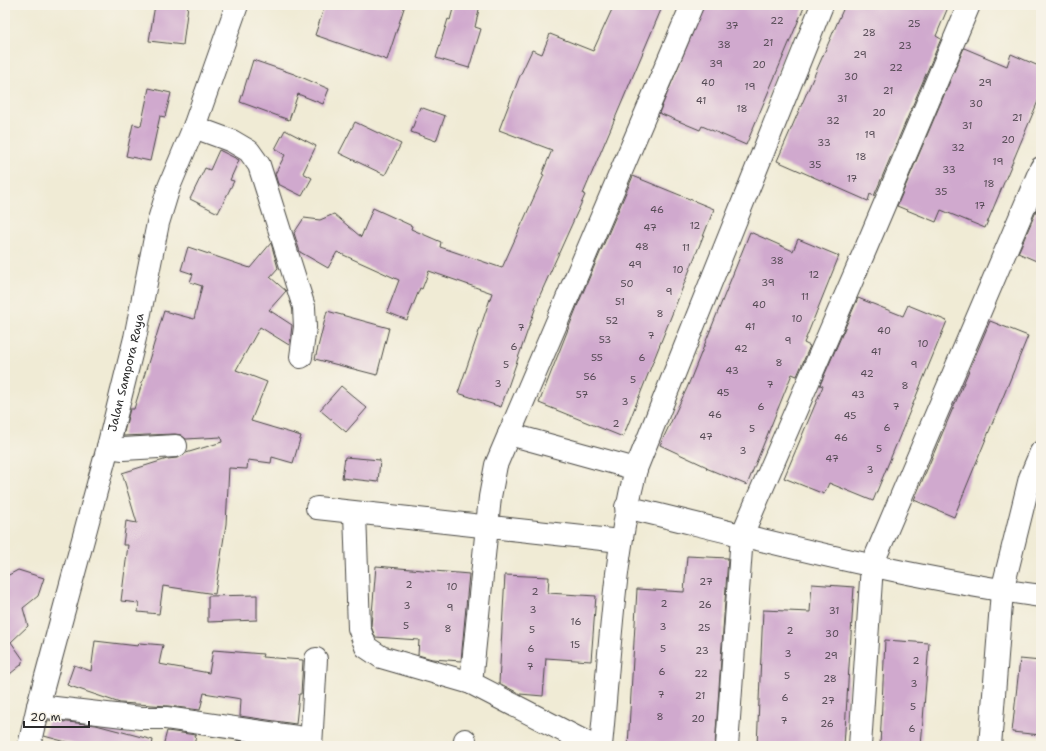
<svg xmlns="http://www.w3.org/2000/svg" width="1046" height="751" font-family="'Shantell Sans',sans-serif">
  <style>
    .building { fill: #d0a9ce }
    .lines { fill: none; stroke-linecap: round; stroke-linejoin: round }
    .minor-casing { stroke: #494844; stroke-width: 24 }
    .minor { stroke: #fff; stroke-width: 22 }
    .labels { text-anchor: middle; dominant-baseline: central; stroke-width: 4; stroke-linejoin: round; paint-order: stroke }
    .number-label { font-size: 10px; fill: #544a54 }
    .street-label { font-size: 12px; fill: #2b2b2b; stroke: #f7f3e8 }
  </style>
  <rect width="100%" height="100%" fill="#f7f3e8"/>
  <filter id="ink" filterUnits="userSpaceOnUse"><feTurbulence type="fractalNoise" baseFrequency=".025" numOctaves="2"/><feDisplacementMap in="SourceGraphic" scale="8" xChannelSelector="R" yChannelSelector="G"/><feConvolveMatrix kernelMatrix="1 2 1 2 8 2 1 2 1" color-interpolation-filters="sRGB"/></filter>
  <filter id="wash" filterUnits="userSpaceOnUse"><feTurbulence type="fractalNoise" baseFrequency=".012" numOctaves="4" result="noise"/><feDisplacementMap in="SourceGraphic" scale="16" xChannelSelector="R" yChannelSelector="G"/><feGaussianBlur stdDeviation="0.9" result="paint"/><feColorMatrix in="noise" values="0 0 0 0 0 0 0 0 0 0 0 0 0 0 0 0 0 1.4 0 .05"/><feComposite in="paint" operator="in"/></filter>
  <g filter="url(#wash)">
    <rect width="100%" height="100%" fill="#f0ebd5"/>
    <g id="blocks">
      <!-- building -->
      <g class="building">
        <polygon points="155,5 188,5 183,45 149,41"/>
        <polygon points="325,5 405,5 387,60 315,35"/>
        <polygon points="454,5 480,5 475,27 481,29 469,68 436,58 448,19 450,20"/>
        <polygon points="614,5 663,5 583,194 585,195 540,295 501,407 458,393 492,293 429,271 422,289 420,288 407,320 387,312 399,280 337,252 328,268 300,252 294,233 304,218 320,220 334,214 361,237 373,208 412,226 411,229 441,242 440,247 502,268 544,175 542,174 552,150 499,130 519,78 532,50 542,54 550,34 593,51"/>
        <polygon points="704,5 805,5 746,145 702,126 700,130 659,113"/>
        <polygon points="845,5 949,5 936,36 941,39 874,196 870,194 868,201 777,161"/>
        <polygon points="964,48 1007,66 1011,54 1041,67 1041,94 985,228 941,210 936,222 897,206"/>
        <polygon points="253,60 294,74 329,89 323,104 298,94 289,120 240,102"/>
        <polygon points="149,88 171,93 165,117 160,116 150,161 126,156 133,124 141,126"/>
        <polygon points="420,107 445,116 436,141 411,132"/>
        <polygon points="355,122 401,144 385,175 339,153"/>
        <polygon points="285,130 316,146 303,173 312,178 302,196 278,184 275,174 285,155 275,149"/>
        <polygon points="219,150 239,160 230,180 234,181 218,213 190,199 205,168 210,170"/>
        <polygon points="633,176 714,209 623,437 539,403 578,304"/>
        <polygon points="1041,200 1041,263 1018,253"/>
        <polygon points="750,232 793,251 798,239 839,256 804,343 810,346 797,376 792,374 747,485 706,468 707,467 660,445 687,388"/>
        <polygon points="271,243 278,268 270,277 286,291 269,310 292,325 290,343 289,345 260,327 236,370 267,382 251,421 301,436 293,463 272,457 271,463 248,460 247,469 229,468 226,524 215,594 163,586 159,614 138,612 139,603 121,601 128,545 123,545 126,521 137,523 122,473 167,459 177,458 186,453 222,442 221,437 186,439 181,435 175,434 123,436 130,409 134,409 164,311 194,319 202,286 190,282 193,274 181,270 188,247 250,268"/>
        <polygon points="858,298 903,316 908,305 947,321 873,501 829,483 824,494 784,478 823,386 820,385"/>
        <polygon points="327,311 389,328 377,375 315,359"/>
        <polygon points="990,321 1028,336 954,517 914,500"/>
        <polygon points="341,386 367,408 346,432 320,410"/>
        <polygon points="345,457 380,460 378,482 342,478"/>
        <polygon points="687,556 728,558 715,746 628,746 637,589 684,592"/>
        <polygon points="376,566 469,574 461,661 432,659 418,655 419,640 375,637 371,626"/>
        <polygon points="18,570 44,578 38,596 23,608 28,626 11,642 23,659 21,665 5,678 5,577"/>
        <polygon points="505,575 549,577 548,593 596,596 591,661 546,658 543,696 520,694 499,683"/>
        <polygon points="812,584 854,587 844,746 757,746 763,610 810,612"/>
        <polygon points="257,595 257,620 208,622 208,596"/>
        <polygon points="885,640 929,643 921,746 880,746"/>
        <polygon points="95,641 138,646 139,643 163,645 159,664 209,673 213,650 263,654 262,657 303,660 301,694 299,694 296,724 240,716 241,699 204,693 200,710 168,706 120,703 67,685 74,665 91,671"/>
        <polygon points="1020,659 1041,661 1041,735 1012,732"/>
        <polygon points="48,720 96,725 153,740 152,746 81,746 44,736"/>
        <polygon points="167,731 196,735 194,746 163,746"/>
        <polygon points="237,741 272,746 237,746"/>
      </g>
    </g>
  </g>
  <g filter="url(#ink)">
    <use href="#blocks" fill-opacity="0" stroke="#494844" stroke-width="1"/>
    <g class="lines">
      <!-- minor casing -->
      <g class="minor-casing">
        <g id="minor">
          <polyline points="194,127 232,141 249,151 259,165 304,307 305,327 301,357"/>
          <polyline points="509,434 636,469"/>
          <polyline points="108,447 123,449 176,446"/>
          <path d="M626 507C763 540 901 577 1041 596"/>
          <polyline points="317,508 620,541"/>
          <polyline points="355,513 359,628 366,647 381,657 471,683 593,746"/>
          <polyline points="471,683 490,497 496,465 692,5"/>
          <polyline points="38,706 141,718 166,718 311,739"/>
          <path id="s1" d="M29 746 38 706 108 447 135 338 158 223 169 187 194 127 237 5"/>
          <polyline points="311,746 316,659"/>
          <polyline points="464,746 465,740"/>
          <path d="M601 746C610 654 613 559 636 469L822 5"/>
          <polyline points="727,746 742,535 866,248 969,5"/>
          <polyline points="860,746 872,565 1041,168"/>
          <polyline points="990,746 1002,591 1030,478 1041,452"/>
        </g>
      </g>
      <!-- minor -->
      <use href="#minor" class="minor"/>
    </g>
  </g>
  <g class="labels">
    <!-- number labels -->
    <g class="number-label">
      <text x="777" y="20">22</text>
      <text x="914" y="23">25</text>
      <text x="732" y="25">37</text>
      <text x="869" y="32">28</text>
      <text x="768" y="42">21</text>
      <text x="724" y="44">38</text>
      <text x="905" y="45">23</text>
      <text x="860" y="54">29</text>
      <text x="716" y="63">39</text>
      <text x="759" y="64">20</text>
      <text x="896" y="67">22</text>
      <text x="851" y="76">30</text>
      <text x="708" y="82">40</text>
      <text x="985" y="82">29</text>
      <text x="750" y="86">19</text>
      <text x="888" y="90">21</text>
      <text x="842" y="98">31</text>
      <text x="701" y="100">41</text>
      <text x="976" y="103">30</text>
      <text x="742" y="108">18</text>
      <text x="879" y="112">20</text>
      <text x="1017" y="117">21</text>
      <text x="833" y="120">32</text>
      <text x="967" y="125">31</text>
      <text x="870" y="134">19</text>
      <text x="1008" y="139">20</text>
      <text x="824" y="142">33</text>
      <text x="958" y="147">32</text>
      <text x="861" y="156">18</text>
      <text x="998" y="161">19</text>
      <text x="815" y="164">35</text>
      <text x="949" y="169">33</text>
      <text x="852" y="178">17</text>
      <text x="989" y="183">18</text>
      <text x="941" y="191">35</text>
      <text x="980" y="205">17</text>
      <text x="657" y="209">46</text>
      <text x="695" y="225">12</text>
      <text x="650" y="227">47</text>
      <text x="642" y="246">48</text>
      <text x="686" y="247">11</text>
      <text x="777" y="260">38</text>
      <text x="635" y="264">49</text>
      <text x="678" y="269">10</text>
      <text x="814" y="274">12</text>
      <text x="768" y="282">39</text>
      <text x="627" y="283">50</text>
      <text x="669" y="291">9</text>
      <text x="805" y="296">11</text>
      <text x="620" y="301">51</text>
      <text x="759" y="304">40</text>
      <text x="660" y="313">8</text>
      <text x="797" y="318">10</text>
      <text x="612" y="320">52</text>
      <text x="750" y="326">41</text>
      <text x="521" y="327">7</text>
      <text x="884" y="330">40</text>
      <text x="651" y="335">7</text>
      <text x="605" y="339">53</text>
      <text x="788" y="340">9</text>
      <text x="923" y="343">10</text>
      <text x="514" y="346">6</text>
      <text x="741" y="348">42</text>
      <text x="876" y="351">41</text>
      <text x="597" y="357">55</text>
      <text x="642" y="357">6</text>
      <text x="779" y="362">8</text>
      <text x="506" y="364">5</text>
      <text x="914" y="364">9</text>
      <text x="732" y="370">43</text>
      <text x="867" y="373">42</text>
      <text x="590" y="376">56</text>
      <text x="633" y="379">5</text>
      <text x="498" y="383">3</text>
      <text x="770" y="384">7</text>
      <text x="905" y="385">8</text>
      <text x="723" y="392">45</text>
      <text x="582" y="394">57</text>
      <text x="858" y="394">43</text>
      <text x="625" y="401">3</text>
      <text x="761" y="406">6</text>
      <text x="896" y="406">7</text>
      <text x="715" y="414">46</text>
      <text x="850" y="415">45</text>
      <text x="616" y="423">2</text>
      <text x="887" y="427">6</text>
      <text x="752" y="428">5</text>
      <text x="706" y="436">47</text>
      <text x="841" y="437">46</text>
      <text x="879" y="448">5</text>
      <text x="743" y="450">3</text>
      <text x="832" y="458">47</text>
      <text x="870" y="469">3</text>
      <text x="706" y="581">27</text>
      <text x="409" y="584">2</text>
      <text x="452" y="586">10</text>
      <text x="535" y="591">2</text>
      <text x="664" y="603">2</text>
      <text x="705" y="604">26</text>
      <text x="407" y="605">3</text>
      <text x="450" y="607">9</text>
      <text x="533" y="609">3</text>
      <text x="834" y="610">31</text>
      <text x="576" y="621">16</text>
      <text x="406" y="625">5</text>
      <text x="663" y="626">3</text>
      <text x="704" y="627">25</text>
      <text x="448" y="628">8</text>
      <text x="532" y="629">5</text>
      <text x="790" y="630">2</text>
      <text x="832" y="633">30</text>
      <text x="575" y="644">15</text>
      <text x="531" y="648">6</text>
      <text x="663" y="648">5</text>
      <text x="702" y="650">23</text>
      <text x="788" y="653">3</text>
      <text x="831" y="655">29</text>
      <text x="916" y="660">2</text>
      <text x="530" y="666">7</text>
      <text x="662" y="671">6</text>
      <text x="701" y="673">22</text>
      <text x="787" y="675">5</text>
      <text x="830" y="678">28</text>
      <text x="914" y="683">3</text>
      <text x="661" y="694">7</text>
      <text x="700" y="695">21</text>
      <text x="785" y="697">6</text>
      <text x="828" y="700">27</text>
      <text x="913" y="706">5</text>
      <text x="660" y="716">8</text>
      <text x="698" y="718">20</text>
      <text x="784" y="720">7</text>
      <text x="827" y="723">26</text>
      <text x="912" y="728">6</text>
    </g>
    <!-- street labels -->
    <g class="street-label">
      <text stroke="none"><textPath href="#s1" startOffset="386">Jalan Sampora Raya</textPath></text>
    </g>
  </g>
  <!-- margin -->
  <rect width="1046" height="751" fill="none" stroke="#f7f3e8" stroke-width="20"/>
  <!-- scale -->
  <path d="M24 721v6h65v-6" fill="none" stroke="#2b2b2b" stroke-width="2"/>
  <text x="30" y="721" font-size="12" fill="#2b2b2b" stroke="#f7f3e8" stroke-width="3" paint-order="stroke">20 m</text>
</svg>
